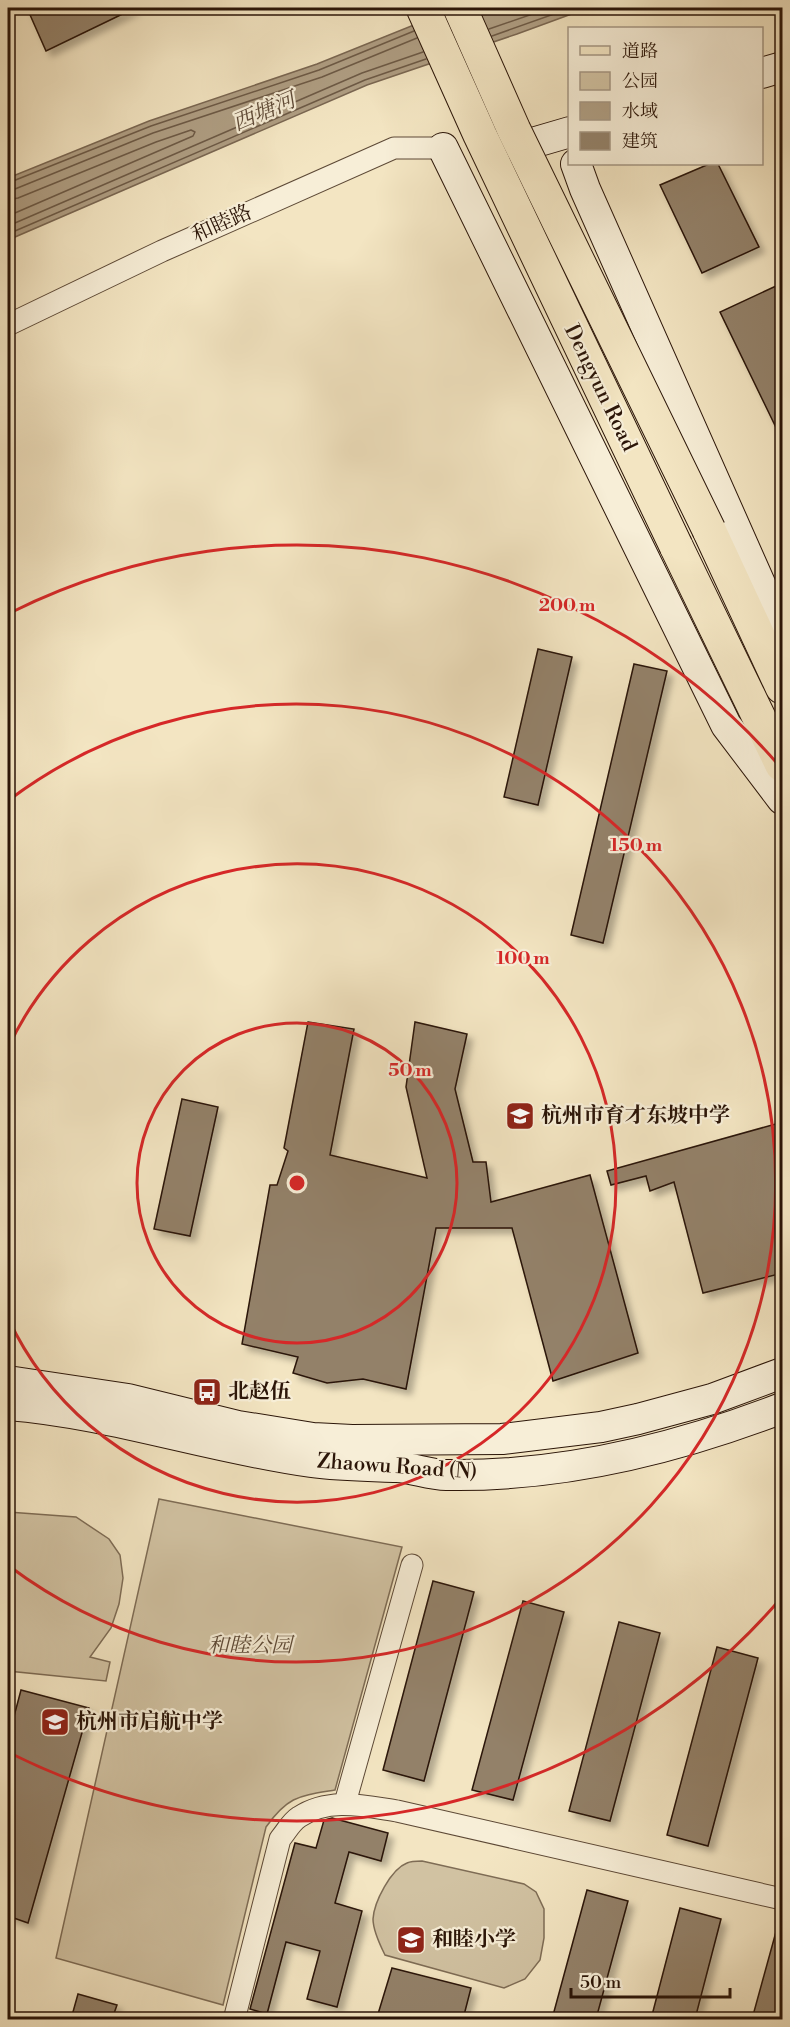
<svg xmlns="http://www.w3.org/2000/svg" width="790" height="2027" font-family="'Libre Bodoni','Noto Serif SC',serif">
  <style>
    .green { fill: #d1c2a2; stroke: #7e6c55; stroke-width: 1.5 }
    .water { fill: #af9e83; stroke: #7a6752; stroke-width: 1.5 }
    .lines { fill: none; stroke-linecap: round; stroke-linejoin: round }
    .shore { stroke: #6d5a46; stroke-width: 1.5 }
    .building { fill: #938169; stroke: #2b1508; stroke-width: 1.5; filter: url(#shadow) }
    .street-casing { stroke: #5d4936; stroke-width: 23 }
    .secondary-casing { stroke: #2b1508; stroke-width: 32 }
    .primary-casing { stroke: #2b1508; stroke-width: 35 }
    .street { stroke: #f7eed7; stroke-width: 21 }
    .secondary { stroke: #f7eed7; stroke-width: 30 }
    .primary { stroke: #f3e5c2; stroke-width: 33 }
    .primary-bridge-casing { stroke: #2b1508; stroke-width: 35; stroke-linecap: butt }
    .primary-bridge { stroke: #f3e5c2; stroke-width: 33 }
    .ring { fill: none; stroke: #d62828; stroke-width: 3 }
    .labels { text-anchor: middle; dominant-baseline: central; stroke-width: 4.5; stroke-linejoin: round; paint-order: stroke }
    .street-label { font-size: 21px; fill: #2b1508; stroke: #f7eed7 }
    .poi-label { font-size: 21px; font-weight: bold; fill: #2b1508; stroke: #f7eed7; text-anchor: start }
    .park-label { font-size: 21px; font-style: italic; fill: #5d4936; stroke: #f7eed7 }
    .water-label { font-size: 22px; font-style: italic; fill: #604c39; stroke: #f7eed7 }
    .centre { fill: #d62828; stroke: #f7eed7; stroke-width: 3 }
    .ring-label { font-size: 18px; text-anchor: middle; font-weight: bold; fill: #d62828; stroke: #f7eed7; stroke-width: 4.5; stroke-linejoin: round; paint-order: stroke }
  </style>
  <defs>
    <filter id="shadow"><feDropShadow dx="5.5" dy="5.5" stdDeviation="3" flood-color="#0004"/></filter>
  </defs>
  <rect width="100%" height="100%" fill="#f3e5c2"/>
  <filter id="stains"><feTurbulence type="fractalNoise" baseFrequency=".00333" numOctaves="4"/><feColorMatrix values="0 0 0 0 .2 0 0 0 0 .09 0 0 0 0 .02 0 0 0 .5 -.17"/></filter>
  <radialGradient id="worn" r=".72"><stop offset=".6" stop-color="#630" stop-opacity="0"/><stop offset="1" stop-color="#630" stop-opacity=".3"/></radialGradient>
  <!-- green -->
  <g class="green">
    <path d="M159 1499 402 1547 335 1790C299 1796 288 1796 266 1827L223 2005 56 1958Z"/>
    <polygon points="8,1512 76,1517 109,1539 120,1555 123,1578 119,1604 111,1628 90,1657 110,1662 106,1681 8,1671"/>
    <path d="M422 1861 524 1884 536 1892 544 1909V1938L540 1960 525 1979 504 1988 385 1955C380 1945 373 1931 373 1919 374 1902 391 1869 407 1863 411 1861 417 1861 422 1861Z"/>
  </g>
  <!-- water -->
  <polygon class="water" points="456,8 588,8 517,34 367,85 8,240 8,178 149,121 317,64"/>
  <g class="lines">
    <!-- shore -->
    <g class="shore">
      <polyline points="489,29 550,8"/>
      <polyline points="492,36 571,8"/>
      <polyline points="8,183 151,126 319,70 414,31"/>
      <polyline points="8,191 15,189 153,133 322,77 417,38"/>
      <polyline points="8,200 18,198 156,142 191,130 195,132 193,136 8,216"/>
      <polyline points="8,226 362,73 423,52"/>
      <polyline points="8,234 365,80 426,59"/>
    </g>
  </g>
  <!-- building -->
  <g class="building">
    <polygon points="27,8 135,8 46,51"/>
    <polygon points="709,164 718,164 759,247 702,273 660,185"/>
    <polygon points="776,286 783,300 783,442 720,312"/>
    <polygon points="538,649 572,657 538,805 504,797"/>
    <polygon points="634,664 667,671 603,943 571,935"/>
    <polygon points="308,1022 354,1029 330,1155 427,1178 406,1087 415,1022 467,1034 455,1089 473,1162 486,1162 491,1202 590,1175 638,1353 553,1381 512,1228 436,1228 406,1389 363,1379 327,1383 293,1373 298,1357 242,1344 270,1185 277,1185 288,1151 284,1148"/>
    <polygon points="182,1099 218,1107 190,1236 154,1229"/>
    <polygon points="783,1122 783,1273 703,1293 674,1182 650,1191 646,1176 611,1185 607,1171"/>
    <polygon points="433,1581 474,1592 424,1781 383,1770"/>
    <polygon points="523,1601 564,1612 513,1800 472,1790"/>
    <polygon points="619,1622 660,1633 610,1821 569,1811"/>
    <polygon points="717,1647 758,1658 708,1846 667,1835"/>
    <polygon points="21,1690 89,1708 28,1923 8,1916 8,1739"/>
    <polygon points="332,1818 388,1833 381,1861 349,1852 335,1903 362,1911 337,2007 307,1999 320,1951 286,1942 267,2014 250,2009 295,1843 316,1848 324,1820"/>
    <polygon points="587,1890 628,1901 596,2019 552,2019"/>
    <polygon points="680,1908 721,1919 695,2019 651,2019"/>
    <polygon points="777,1928 783,1929 783,2019 752,2019"/>
    <polygon points="392,1968 471,1988 463,2019 399,2019 378,2014"/>
    <polygon points="78,1994 117,2005 112,2019 71,2019"/>
  </g>
  <g class="lines">
    <!-- street casing -->
    <g class="street-casing">
      <g id="street">
        <polyline points="8,325 162,251 394,148 443,148"/>
        <polyline points="345,1803 412,1565"/>
        <path d="M234 2020 280 1839C286 1832 291 1822 299 1817 329 1797 364 1806 397 1811L782 1899"/>
      </g>
    </g>
    <!-- secondary casing -->
    <g class="secondary-casing">
      <g id="secondary">
        <polyline points="762,73 782,67"/>
        <polyline points="443,148 726,725 782,799"/>
        <polyline points="498,153 570,132"/>
        <polyline points="576,164 585,189 782,633"/>
        <polyline points="8,1381 128,1399 238,1426 313,1438 352,1440 502,1439 601,1427 638,1419 712,1399 782,1373"/>
        <path d="M8 1405C110 1413 209 1448 311 1462 339 1466 368 1466 397 1467 413 1468 430 1475 446 1475 560 1477 676 1449 782 1408"/>
      </g>
    </g>
    <!-- primary casing -->
    <g class="primary-casing">
      <g id="primary">
        <polyline points="709,530 782,687"/>
        <polyline points="676,546 782,765"/>
      </g>
    </g>
    <!-- street -->
    <use href="#street" class="street"/>
    <!-- secondary -->
    <use href="#secondary" class="secondary"/>
    <!-- primary -->
    <use href="#primary" class="primary"/>
    <!-- primary-bridge casing -->
    <g class="primary-bridge-casing">
      <g id="primary-bridge">
        <polyline points="423,8 480,135 676,546"/>
        <polyline points="460,8 514,130 709,530"/>
      </g>
    </g>
    <!-- primary-bridge -->
    <use href="#primary-bridge" class="primary-bridge"/>
  </g>
  <!-- distance rings -->
  <g class="ring">
    <circle cx="297" cy="1183" r="160"/>
    <path d="M8 1048A319 319 0 1 1 8 1318"/>
    <path d="M9 800A479 479 0 1 1 9 1566"/>
    <path d="M782 1597A638 638 0 0 1 12 1754M12 612A638 638 0 0 1 782 769"/>
  </g>
  <!-- icons -->
  <defs>
    <g id="school-square" transform="scale(1.5)"><rect x="-9" y="-9" width="18" height="18" rx="4" fill="#8f2418" stroke="#f7eed7"/><path d="M0-5L7-2L0 1L-7-2ZM-4 1L0 2.5L4 1V4Q0 6-4 4Z" fill="#fff"/></g>
    <g id="bus-square" transform="scale(1.5)"><rect x="-9" y="-9" width="18" height="18" rx="4" fill="#8f2418" stroke="#f7eed7"/><path d="M-5-6H5V4H4V6H2V4H-2V6H-4V4H-5ZM-3.5-4V0h7V-4ZM-3.5 1.2v1.5H-2V1.2ZM2 1.2v1.5H3.5V1.2Z" fill="#fff"/></g>
  </defs>
  <g fill-rule="evenodd">
    <use href="#school-square" x="520" y="1116"/>
    <use href="#bus-square" x="207" y="1392"/>
    <use href="#school-square" x="55" y="1722"/>
    <use href="#school-square" x="411" y="1940"/>
  </g>
  <g class="labels">
    <!-- street labels -->
    <g class="street-label">
      <text transform="translate(222 224) rotate(-24)">和睦路</text>
      <text transform="translate(600 388) rotate(64)">Dengyun Road</text>
      <text transform="translate(397 1467) rotate(4)">Zhaowu Road (N)</text>
    </g>
    <!-- poi labels -->
    <g class="poi-label">
      <text x="541" y="1116">杭州市育才东坡中学</text>
      <text x="228" y="1392">北赵伍</text>
      <text x="76" y="1722">杭州市启航中学</text>
      <text x="432" y="1940">和睦小学</text>
    </g>
    <!-- park labels -->
    <g class="park-label">
      <text x="250" y="1646">和睦公园</text>
    </g>
    <!-- water labels -->
    <g class="water-label">
      <text transform="translate(264 112) rotate(-23)">西塘河</text>
    </g>
  </g>
  <circle cx="297" cy="1183" r="9" class="centre"/>
  <g class="ring-label">
    <text x="567" y="611">200 m</text>
    <text x="636" y="851">150 m</text>
    <text x="523" y="964">100 m</text>
    <text x="410" y="1076">50 m</text>
  </g>
  <!-- margin -->
  <rect width="790" height="2027" fill="none" stroke="#f3e5c2" stroke-width="30"/>
  <rect x="9" y="9" width="772" height="2009" fill="none" stroke="#2b1508" stroke-width="3"/>
  <rect x="15" y="15" width="760" height="1997" fill="none" stroke="#2b1508" stroke-width="1.5"/>
  <!-- legend -->
  <rect x="568" y="27" width="195" height="138" fill="#f7eed7" stroke="#a59784" stroke-width="1.5"/>
  <rect x="580" y="46" width="30" height="9" fill="#f3e5c2" stroke="#a59784" stroke-width="1.5"/>
  <text x="622" y="57" font-size="18" fill="#2b1508">道路</text>
  <rect x="580" y="72" width="30" height="18" fill="#d1c2a2" stroke="#a59784" stroke-width="1.5"/>
  <text x="622" y="87" font-size="18" fill="#2b1508">公园</text>
  <rect x="580" y="102" width="30" height="18" fill="#af9e83" stroke="#a59784" stroke-width="1.5"/>
  <text x="622" y="117" font-size="18" fill="#2b1508">水域</text>
  <rect x="580" y="132" width="30" height="18" fill="#938169" stroke="#a59784" stroke-width="1.5"/>
  <text x="622" y="147" font-size="18" fill="#2b1508">建筑</text>
  <!-- scale -->
  <path d="M571 1988v9h159v-9" fill="none" stroke="#2b1508" stroke-width="3"/>
  <text x="580" y="1988" font-size="18" fill="#2b1508" stroke="#f7eed7" stroke-width="4.5" paint-order="stroke">50 m</text>
  <rect width="100%" height="100%" filter="url(#stains)"/>
  <rect width="100%" height="100%" fill="url(#worn)"/>
</svg>
